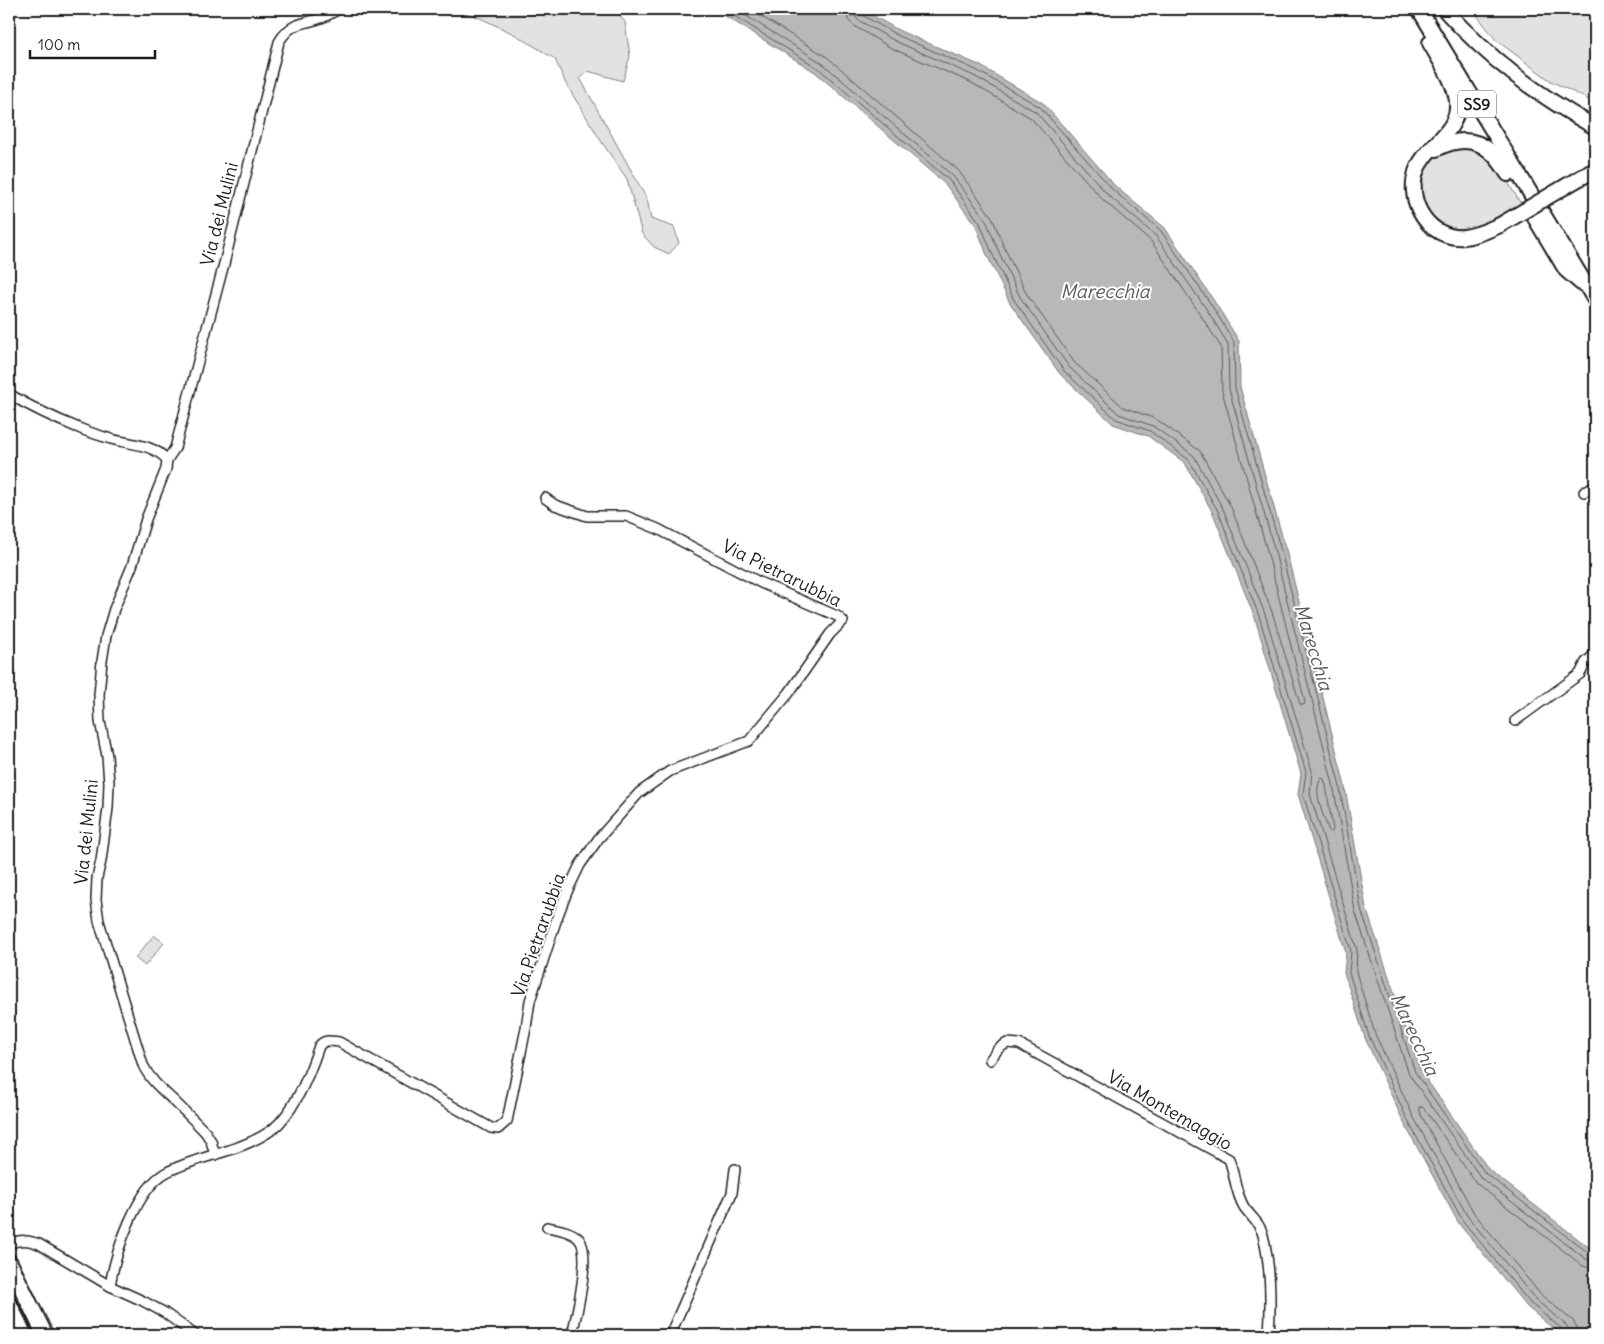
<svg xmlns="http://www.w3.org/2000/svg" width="1604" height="1344" font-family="Delius,sans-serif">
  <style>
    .green { fill: #e2e2e2; stroke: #7f7f7f }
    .water { fill: #b8b8b8; stroke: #7a7a7a }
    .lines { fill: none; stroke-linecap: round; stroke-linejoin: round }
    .shore { stroke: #5a5a5a; stroke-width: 1 }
    .street-casing { stroke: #1c1c1c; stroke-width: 12 }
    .primary-casing { stroke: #1c1c1c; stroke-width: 18 }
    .highway-casing { stroke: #1c1c1c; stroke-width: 19 }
    .street { stroke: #fff; stroke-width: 9 }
    .primary { stroke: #fff; stroke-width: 14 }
    .highway { stroke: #fff; stroke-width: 15 }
    .primary-bridge-casing { stroke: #1c1c1c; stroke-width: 18; stroke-linecap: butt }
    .primary-bridge { stroke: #fff; stroke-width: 14 }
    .labels { text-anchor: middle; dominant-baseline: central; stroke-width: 4; stroke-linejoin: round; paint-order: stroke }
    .shield { fill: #fff; stroke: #606060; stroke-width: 1 }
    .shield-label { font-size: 16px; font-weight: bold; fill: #1c1c1c }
    .street-label { font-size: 18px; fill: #1c1c1c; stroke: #fff }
    .water-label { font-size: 19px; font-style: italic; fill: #5a5a5a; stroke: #fff }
  </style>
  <rect width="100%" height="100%" fill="#fff"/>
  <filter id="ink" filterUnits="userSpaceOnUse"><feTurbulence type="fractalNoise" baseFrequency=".02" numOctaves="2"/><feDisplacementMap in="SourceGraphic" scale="10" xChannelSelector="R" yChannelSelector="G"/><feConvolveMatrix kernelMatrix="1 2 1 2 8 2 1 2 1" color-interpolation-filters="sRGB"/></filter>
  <g filter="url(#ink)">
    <!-- green -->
    <g class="green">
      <polygon points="451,9 614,9 625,22 630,56 623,81 588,71 580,78 647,199 651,219 674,227 679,243 669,254 654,247 642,234 627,179 603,144 566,84 555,59 516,35 478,17"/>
      <polygon points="1472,9 1595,9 1595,103 1551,81 1496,40"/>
      <path d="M1450 147 1478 148 1494 159 1521 204C1505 213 1488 227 1469 229 1432 233 1405 193 1428 162 1434 154 1442 151 1450 147Z"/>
      <polygon points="154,935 164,943 145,966 135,958"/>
    </g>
    <!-- water -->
    <polygon class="water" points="714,9 861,9 900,31 979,65 1043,103 1116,187 1165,228 1216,304 1239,341 1240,387 1286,550 1344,782 1366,908 1420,1070 1489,1170 1595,1252 1595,1335 1561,1335 1527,1307 1459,1224 1404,1123 1365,1038 1344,973 1346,953 1298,794 1301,774 1255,618 1213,513 1185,463 1148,436 1113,424 1060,374 1010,303 987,255 976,226 945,184 815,72"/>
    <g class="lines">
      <!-- shore -->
      <g class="shore">
        <polyline points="723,9 818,68 949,180 980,223 992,253 1014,300 1064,371 1116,419 1150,431 1189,460 1218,511 1259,616 1306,772 1303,794 1351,951 1349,973 1369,1036 1408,1121 1463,1221 1530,1303 1562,1329 1564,1335"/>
        <polyline points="735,9 822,63 953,176 986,220 998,250 1020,297 1069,367 1119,414 1153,426 1194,456 1223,509 1265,614 1312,771 1310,794 1357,950 1356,972 1375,1034 1414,1118 1468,1217 1535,1299 1567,1326 1570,1335"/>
        <polyline points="749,9 827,57 958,170 992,217 1004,247 1026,293 1074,362 1123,407 1156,419 1200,451 1231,507 1272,612 1300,704 1304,705 1305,702 1268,554 1222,391 1221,347 1200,314 1151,241 1103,200 1031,118 970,82 891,48 856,27 848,20 846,9"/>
        <polyline points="853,9 854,15 858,20 895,41 974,76 1036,112 1108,195 1156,236 1207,310 1228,344 1229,389 1275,552 1333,784 1355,911 1409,1074 1481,1178 1586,1259 1595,1262"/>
        <polyline points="859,9 862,15 897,35 976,70 1040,107 1113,190 1161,231 1212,306 1234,342 1235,388 1281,551 1339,783 1361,909 1415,1072 1485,1173 1590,1254 1595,1255"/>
        <path d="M1321 778 1324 779 1326 786 1333 830 1331 833 1329 831C1324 816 1312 793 1321 778Z"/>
        <polyline points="1578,1335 1577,1327 1573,1321 1540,1294 1474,1213 1421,1115 1419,1107 1423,1107 1476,1183 1583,1266 1595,1269"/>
      </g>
      <!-- street casing -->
      <g class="street-casing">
        <g id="street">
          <path d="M9 394C32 408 56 419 81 429 91 433 101 436 111 439 129 444 154 444 167 460"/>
          <polyline points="1584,492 1595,485"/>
          <polyline points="1515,721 1580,674 1586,662 1595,654"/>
          <path d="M990 1060 998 1049 1007 1043 1019 1044 1229 1159C1235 1175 1235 1192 1244 1207 1251 1217 1260 1223 1263 1235 1271 1267 1271 1303 1269 1335"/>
          <path d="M215 1155 211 1141 206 1133C196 1122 184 1111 173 1100 161 1089 150 1080 143 1065L99 921 96 900 97 878 101 861 108 808 109 783 107 756 100 721 99 695 102 661 106 636 114 609 132 566 146 519 166 469 167 460 175 448 225 260 279 42C291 22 301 25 321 18 327 16 333 12 339 9"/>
          <path d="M547 1227C557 1229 572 1231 579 1239 592 1254 576 1316 572 1335"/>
          <path d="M9 1244C20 1239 28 1240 39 1244L110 1286 143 1301 165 1313 195 1335"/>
          <path d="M110 1286C115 1254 136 1188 167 1172 200 1155 242 1152 273 1129 295 1111 310 1073 319 1046 325 1039 330 1041 339 1042L491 1128 498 1129 507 1121 526 1028 530 1001 558 915 567 892 580 865 599 838 639 793 670 771 749 741 789 693 830 634 843 621 837 616 761 583 658 529 626 516H587L555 505 545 498"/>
          <polyline points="670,1335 732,1193 735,1169"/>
        </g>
      </g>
      <!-- primary casing -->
      <g class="primary-casing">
        <g id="primary">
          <polyline points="1419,9 1595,300"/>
          <path d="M1444 9C1489 59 1537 95 1595 127"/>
          <path d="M1430 43C1440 61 1455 81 1457 102 1460 133 1425 145 1416 172 1406 203 1430 240 1464 237 1477 236 1488 230 1500 225"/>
          <path d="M1436 149C1469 132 1490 143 1508 174"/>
          <polyline points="1578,179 1595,170"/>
          <polyline points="1535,218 1566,270 1581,283"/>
        </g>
      </g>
      <!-- highway casing -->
      <g class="highway-casing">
        <g id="highway">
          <polyline points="9,1262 45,1335"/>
          <polyline points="9,1304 24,1335"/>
        </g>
      </g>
      <!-- street -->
      <use href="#street" class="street"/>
      <!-- primary -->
      <use href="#primary" class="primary"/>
      <!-- highway -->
      <use href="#highway" class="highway"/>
      <!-- primary-bridge casing -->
      <g class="primary-bridge-casing">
        <polyline id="primary-bridge" points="1500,225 1578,179"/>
      </g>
      <!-- primary-bridge -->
      <use href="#primary-bridge" class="primary-bridge"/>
    </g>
  </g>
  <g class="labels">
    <!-- shield labels -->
    <rect class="shield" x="1458" y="90.5" width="38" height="27" rx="4"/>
    <g class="shield-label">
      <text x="1477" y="104">SS9</text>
    </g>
    <!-- street labels -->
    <g class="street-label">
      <text transform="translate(219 214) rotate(-76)">Via dei Mulini</text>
      <text transform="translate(782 573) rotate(26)">Via Pietrarubbia</text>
      <text transform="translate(86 832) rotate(-84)">Via dei Mulini</text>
      <text transform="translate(538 935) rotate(-71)">Via Pietrarubbia</text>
      <text transform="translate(1170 1110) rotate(30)">Via Montemaggio</text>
    </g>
    <!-- water labels -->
    <g class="water-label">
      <text x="1105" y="291">Marecchia</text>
      <text transform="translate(1314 647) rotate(73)">Marecchia</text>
      <text transform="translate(1415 1034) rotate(65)">Marecchia</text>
    </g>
  </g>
  <!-- margin -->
  <rect width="1604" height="1344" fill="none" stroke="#fff" stroke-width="30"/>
  <rect x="15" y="15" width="1574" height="1314" fill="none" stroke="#1c1c1c" stroke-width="2" filter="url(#ink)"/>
  <!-- scale -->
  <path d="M30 50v8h125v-8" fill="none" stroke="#1c1c1c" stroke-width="2.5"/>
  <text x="38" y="50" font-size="15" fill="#1c1c1c" stroke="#ffffff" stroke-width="4" paint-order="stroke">100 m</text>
</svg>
